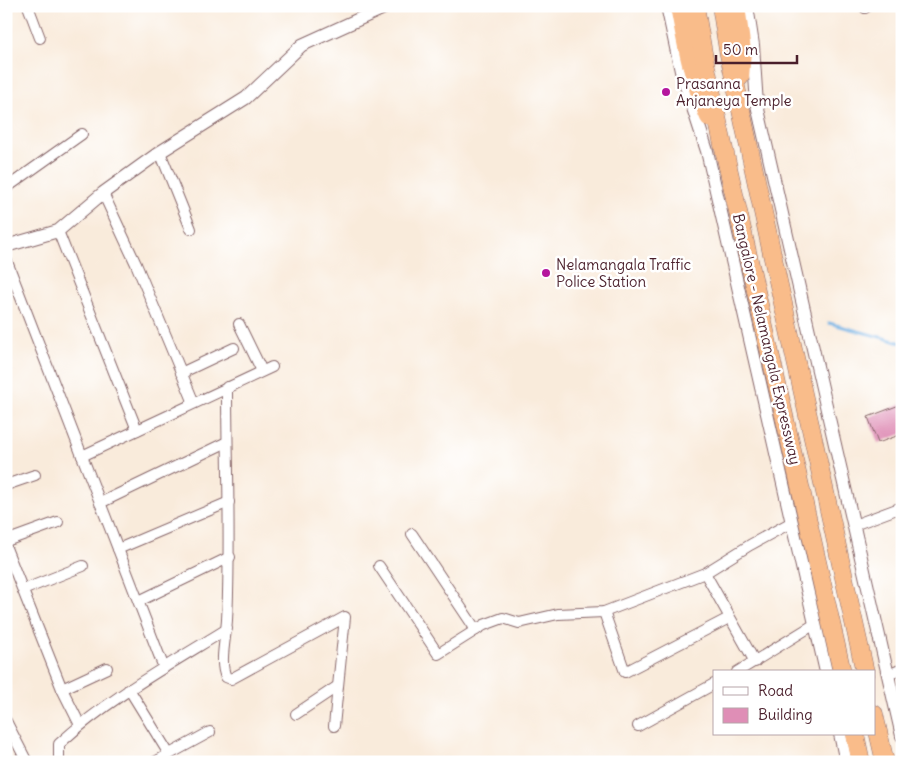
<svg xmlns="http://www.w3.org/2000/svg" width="908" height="768" font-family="Delius,sans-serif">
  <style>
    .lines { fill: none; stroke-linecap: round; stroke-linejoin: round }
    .stream { stroke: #6fb0e3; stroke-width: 3 }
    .building { fill: #df8eb6 }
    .minor-casing { stroke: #876669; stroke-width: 12 }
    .tertiary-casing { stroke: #876669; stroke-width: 14 }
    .motorway-casing { stroke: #876669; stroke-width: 19 }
    .minor { stroke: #fff; stroke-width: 10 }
    .tertiary { stroke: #fff; stroke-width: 12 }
    .motorway { stroke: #f9bc8a; stroke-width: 18 }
    .poi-dot { fill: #b5179e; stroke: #fff; stroke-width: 2 }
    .labels { text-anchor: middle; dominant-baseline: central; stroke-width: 5; stroke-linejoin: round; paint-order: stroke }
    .poi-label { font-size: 15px; fill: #4a1f2b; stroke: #fff; text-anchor: start }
    .street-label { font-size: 15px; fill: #4a1f2b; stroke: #fff }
  </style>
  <rect width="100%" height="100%" fill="#fff"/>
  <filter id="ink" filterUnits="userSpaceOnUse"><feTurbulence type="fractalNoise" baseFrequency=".02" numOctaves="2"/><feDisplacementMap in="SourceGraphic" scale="10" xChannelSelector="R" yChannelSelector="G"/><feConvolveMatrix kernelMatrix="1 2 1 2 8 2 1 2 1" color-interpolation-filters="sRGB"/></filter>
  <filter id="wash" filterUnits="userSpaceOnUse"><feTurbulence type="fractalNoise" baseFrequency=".0096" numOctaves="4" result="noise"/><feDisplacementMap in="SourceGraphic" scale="20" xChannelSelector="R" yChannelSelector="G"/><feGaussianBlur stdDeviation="1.12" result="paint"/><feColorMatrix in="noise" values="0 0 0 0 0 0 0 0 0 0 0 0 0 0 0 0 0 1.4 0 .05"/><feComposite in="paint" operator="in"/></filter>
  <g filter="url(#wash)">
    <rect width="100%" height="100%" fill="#f9ebdb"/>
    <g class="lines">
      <!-- stream -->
      <polyline class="stream" points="829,323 902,343"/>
    </g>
    <g id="blocks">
      <!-- building -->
      <polygon class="building" points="902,404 902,434 878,443 868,417"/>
    </g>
  </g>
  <g filter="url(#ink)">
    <use href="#blocks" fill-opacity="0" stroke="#876669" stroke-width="1"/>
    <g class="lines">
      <!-- minor casing -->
      <g class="minor-casing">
        <g id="minor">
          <polyline points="28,6 40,38"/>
          <polyline points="865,8 868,6"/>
          <polyline points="160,152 191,229"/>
          <polyline points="6,188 82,134"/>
          <polyline points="103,193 136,264 194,403"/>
          <polyline points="58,231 137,430"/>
          <polyline points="6,259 164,668"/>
          <polyline points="239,324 262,371"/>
          <polyline points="181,373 234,348"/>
          <path d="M227 387C227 465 231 542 227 620 226 637 219 663 226 677L231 679 345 617 334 726"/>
          <polyline points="82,456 272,367"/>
          <polyline points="6,485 35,475"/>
          <polyline points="100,503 227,442"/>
          <polyline points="854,525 902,507"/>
          <polyline points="412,534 476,630 484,625 503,618 519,623 558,614 604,612 705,573 750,545 792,522"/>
          <polyline points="6,541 58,522"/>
          <polyline points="6,548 62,689 80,725"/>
          <polyline points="118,549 229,502"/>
          <polyline points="379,566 438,654 476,630"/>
          <polyline points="705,573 755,662"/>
          <polyline points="23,590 83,566"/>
          <polyline points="139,601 230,557"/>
          <polyline points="604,612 625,672 729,618"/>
          <polyline points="737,672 815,624"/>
          <polyline points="888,675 902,669"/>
          <polyline points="62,689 107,668"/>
          <polyline points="129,689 169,754"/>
          <polyline points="296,714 338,686"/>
          <polyline points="6,721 27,762"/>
          <polyline points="638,726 714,684"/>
          <path d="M59 762V744C109 698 169 665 227 629"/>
          <polyline points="155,762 210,732"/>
        </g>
      </g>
      <!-- tertiary casing -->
      <g class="tertiary-casing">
        <g id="tertiary">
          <polyline points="667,6 681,71 707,151 826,672"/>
          <polyline points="747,6 753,45 757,105 902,736"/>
          <polyline points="6,246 58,231 103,193 160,152 246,98 302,45 388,6"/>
          <polyline points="840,734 846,762"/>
        </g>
      </g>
      <!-- motorway casing -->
      <g class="motorway-casing">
        <g id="motorway">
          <path d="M679 6C686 44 693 81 709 117"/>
          <polyline points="695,6 703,53 725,154 842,672"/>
          <polyline points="721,6 728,50 774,263 865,672"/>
          <polyline points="736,6 742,51 740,77"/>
          <polyline points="874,714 885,762"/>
          <polyline points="855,734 861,762"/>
        </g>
      </g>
      <!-- minor -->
      <use href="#minor" class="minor"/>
      <!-- tertiary -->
      <use href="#tertiary" class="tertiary"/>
      <!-- motorway -->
      <use href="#motorway" class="motorway"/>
    </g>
  </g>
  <!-- markers -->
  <g class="poi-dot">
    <circle cx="666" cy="92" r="5"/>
    <circle cx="546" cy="273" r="5"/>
  </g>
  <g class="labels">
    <!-- poi labels -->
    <g class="poi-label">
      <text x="676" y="83">Prasanna<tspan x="676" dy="17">Anjaneya Temple</tspan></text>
      <text x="556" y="264">Nelamangala Traffic<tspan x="556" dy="17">Police Station</tspan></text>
    </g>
    <!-- street labels -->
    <g class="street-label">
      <text transform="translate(767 339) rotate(77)">Bangalore - Nelamangala Expressway</text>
    </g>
  </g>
  <!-- margin -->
  <rect width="908" height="768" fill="none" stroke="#fff" stroke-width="25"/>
  <!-- legend -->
  <rect x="713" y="670" width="162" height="65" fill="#ffffff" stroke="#b7a5aa"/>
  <rect x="723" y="687" width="25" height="8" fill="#ffffff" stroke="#b7a5aa"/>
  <text x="758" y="696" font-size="15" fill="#4a1f2b">Road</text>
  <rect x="723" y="708" width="25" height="15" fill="#df8eb6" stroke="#b7a5aa"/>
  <text x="758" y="720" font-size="15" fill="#4a1f2b">Building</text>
  <!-- scale -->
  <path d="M716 55v8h81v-8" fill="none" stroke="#4a1f2b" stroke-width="2.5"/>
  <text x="723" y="55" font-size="15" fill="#4a1f2b" stroke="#ffffff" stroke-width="4" paint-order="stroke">50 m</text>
</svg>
